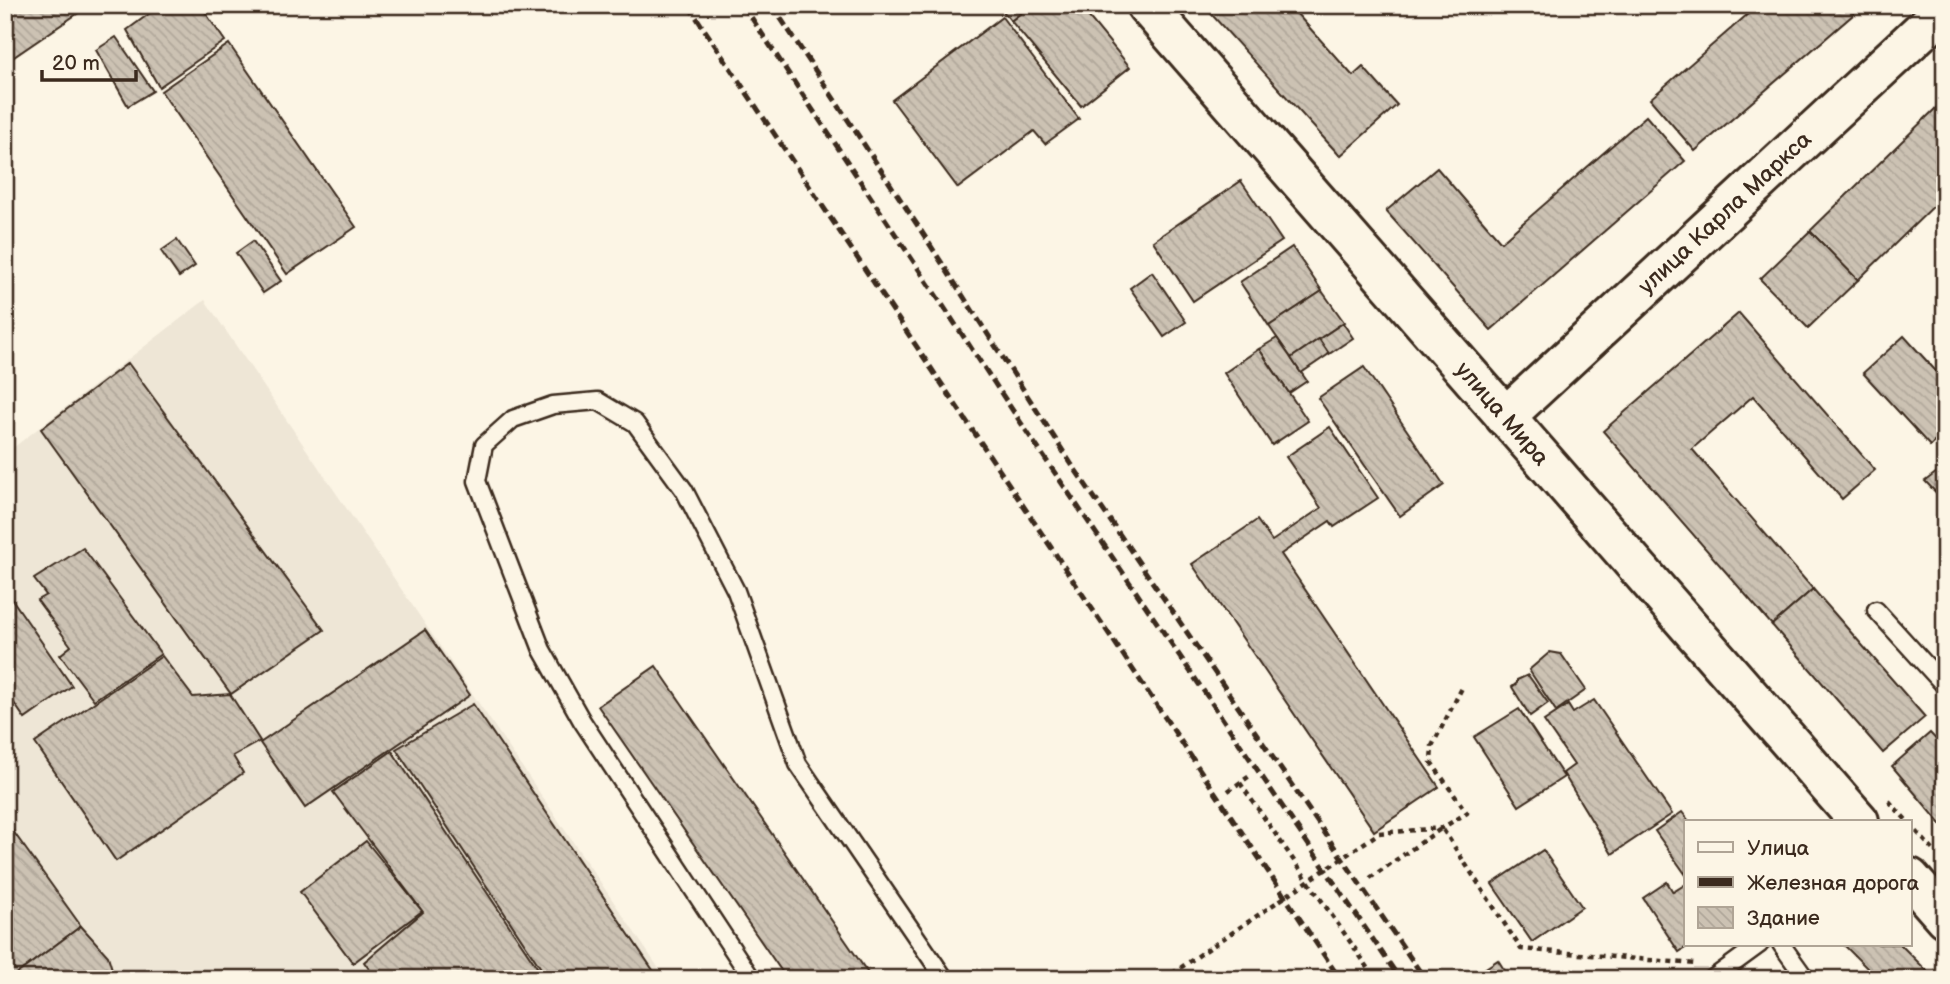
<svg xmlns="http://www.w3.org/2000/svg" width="1950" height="984" font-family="'Balsamiq Sans',sans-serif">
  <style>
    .built { fill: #eee6d6 }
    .building { fill: url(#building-back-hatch); stroke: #3b2a1e; stroke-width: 2 }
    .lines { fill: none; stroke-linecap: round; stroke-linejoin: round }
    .lane-casing { stroke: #3b2a1e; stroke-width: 21 }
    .primary-casing { stroke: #3b2a1e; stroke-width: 44 }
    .path { stroke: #3b2a1e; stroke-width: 4.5; stroke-dasharray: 5 5; stroke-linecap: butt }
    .lane { stroke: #fcf5e5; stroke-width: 16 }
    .primary { stroke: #fcf5e5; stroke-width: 38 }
    .rail { stroke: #3b2a1e; stroke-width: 5; stroke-dasharray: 10 5; stroke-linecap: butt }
    .path-bridge { stroke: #3b2a1e; stroke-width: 4.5; stroke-dasharray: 5 5; stroke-linecap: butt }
    .labels { text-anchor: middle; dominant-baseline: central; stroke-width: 7; stroke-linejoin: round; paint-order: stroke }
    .street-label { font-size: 23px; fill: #3b2a1e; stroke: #fcf5e5 }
  </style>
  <defs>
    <pattern id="building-back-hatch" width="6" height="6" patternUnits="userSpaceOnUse" patternTransform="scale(1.75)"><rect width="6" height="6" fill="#ccc2b3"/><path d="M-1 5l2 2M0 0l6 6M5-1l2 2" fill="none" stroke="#b0a79a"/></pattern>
  </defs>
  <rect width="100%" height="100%" fill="#fcf5e5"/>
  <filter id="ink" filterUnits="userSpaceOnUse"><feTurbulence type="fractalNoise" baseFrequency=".0143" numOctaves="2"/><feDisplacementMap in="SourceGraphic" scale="14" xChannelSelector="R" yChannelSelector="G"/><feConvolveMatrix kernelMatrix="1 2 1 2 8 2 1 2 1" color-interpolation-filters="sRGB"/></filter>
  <g filter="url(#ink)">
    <!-- built -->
    <polygon class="built" points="205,300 666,979 5,979 5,454"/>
    <!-- building -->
    <g class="building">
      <polygon points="5,5 90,5 5,63"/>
      <polygon points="161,5 200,5 225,41 159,87 127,30"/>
      <polygon points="998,5 1031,5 1011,21"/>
      <polygon points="1031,5 1079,5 1130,67 1081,106 1011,21"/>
      <polygon points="1203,5 1289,5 1353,76 1363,67 1397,105 1340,156"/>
      <polygon points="1755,5 1847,5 1854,14 1695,151 1650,99 1756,7"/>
      <polygon points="1002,17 1079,119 1045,144 1034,131 958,188 892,100"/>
      <polygon points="116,37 153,91 128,106 96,50"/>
      <polygon points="229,44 356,227 287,274 161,91"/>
      <polygon points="1939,105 1945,111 1945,198 1943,197 1858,280 1810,231"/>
      <polygon points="1646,116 1685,161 1491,330 1386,211 1437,168 1501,242"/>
      <polygon points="1241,181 1282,241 1193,301 1153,241"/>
      <polygon points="1810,231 1858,280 1808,328 1760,279"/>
      <polygon points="177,240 195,266 179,277 161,251"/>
      <polygon points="253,241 281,281 263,293 236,253"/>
      <polygon points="1292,247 1322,291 1269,326 1240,282"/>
      <polygon points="1152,272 1186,322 1164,337 1130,288"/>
      <polygon points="1322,291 1344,322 1291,358 1269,326"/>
      <polygon points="1739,313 1875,470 1842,499 1753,396 1692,449 1813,589 1772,625 1603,431"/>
      <polygon points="1343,323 1353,338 1329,354 1319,339"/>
      <polygon points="1904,336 1945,381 1945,432 1930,446 1863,373"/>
      <polygon points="1277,338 1307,381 1289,393 1259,349"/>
      <polygon points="1319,339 1329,354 1301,373 1291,358"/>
      <polygon points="1259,349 1308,421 1272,445 1224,373"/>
      <polygon points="128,363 324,630 231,694 41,429"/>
      <polygon points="1364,367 1444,485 1400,516 1318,398"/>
      <polygon points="1330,427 1378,498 1334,527 1330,521 1281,554 1439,787 1374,831 1192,564 1257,520 1272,541 1321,508 1286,457"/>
      <polygon points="1945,466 1945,502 1925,481"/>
      <polygon points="83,548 161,654 94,700 60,655 71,646 37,600 46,595 34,579"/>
      <polygon points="5,589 72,686 25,719 5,690"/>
      <polygon points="1813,589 1925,717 1883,753 1772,625"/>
      <polygon points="425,630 470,695 305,808 260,743"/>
      <polygon points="1550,652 1561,654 1586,690 1556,711 1529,670"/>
      <polygon points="162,656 193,697 230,694 260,741 233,756 243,773 116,861 35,743"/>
      <polygon points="656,666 872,979 787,979 598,706"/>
      <polygon points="1528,675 1548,703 1530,716 1512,687 1517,683 1517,680"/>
      <polygon points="1594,700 1672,814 1612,854 1563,773 1574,765 1544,721 1568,705 1573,713"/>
      <polygon points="473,704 659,979 548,979 396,749"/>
      <polygon points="1519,709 1564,777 1519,806 1474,737"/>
      <polygon points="1930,733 1945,749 1945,829 1892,766"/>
      <polygon points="392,751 545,979 376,979 364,962 423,912 333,792"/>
      <polygon points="1682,812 1689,821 1686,821 1686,875 1655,831"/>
      <polygon points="5,820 81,926 10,979 5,979"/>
      <polygon points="366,841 422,911 353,963 300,892"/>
      <polygon points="1543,850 1582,907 1532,942 1492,884"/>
      <polygon points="1667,882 1673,892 1686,884 1686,944 1691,944 1679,952 1643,898"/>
      <polygon points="81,926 108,956 115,979 10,979"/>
      <polygon points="1843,944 1900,944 1927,971 1920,979 1878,979"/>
      <polygon points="1498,960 1510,979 1473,979 1472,977"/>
    </g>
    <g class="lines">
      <!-- lane casing -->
      <g class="lane-casing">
        <g id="lane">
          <polyline points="1876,610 1945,686"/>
          <polyline points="1781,944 1806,979"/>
          <polyline points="752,979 582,721 542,650 477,481 484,445 513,419 553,405 598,401 635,423 684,490 736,591 798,764 945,979"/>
          <polyline points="1712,979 1760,944"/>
        </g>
      </g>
      <!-- primary casing -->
      <g class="primary-casing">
        <g id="primary">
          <path d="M1146 5C1385 277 1620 551 1859 821"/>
          <polyline points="1505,417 1945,9"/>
          <polyline points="1910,878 1945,918"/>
        </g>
      </g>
      <!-- path -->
      <g class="path">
        <polyline points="1240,783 1376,979"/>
        <polyline points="1228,791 1251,775"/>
        <polyline points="1889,801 1907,821"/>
        <polyline points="1910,824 1933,850"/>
        <polyline points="1379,833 1442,828 1467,813 1431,762 1432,746 1462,688"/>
        <polyline points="1370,878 1442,828 1521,949 1696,964"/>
      </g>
      <!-- lane -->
      <use href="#lane" class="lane"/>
      <!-- primary -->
      <use href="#primary" class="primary"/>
      <!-- rail -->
      <g class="rail">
        <polyline points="688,5 1340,979"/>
        <polyline points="743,5 1027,432 1400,979"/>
        <polyline points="772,5 918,226 1072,465 1425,979"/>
      </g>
      <!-- path-bridge -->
      <polyline class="path-bridge" points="1164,979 1379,833"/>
    </g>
  </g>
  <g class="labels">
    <!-- street labels -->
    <g class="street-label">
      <text transform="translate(1725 213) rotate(-43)">улица Карла Маркса</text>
      <text transform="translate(1502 414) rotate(49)">улица Мира</text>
    </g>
  </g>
  <!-- margin -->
  <rect width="1950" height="984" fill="none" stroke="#fcf5e5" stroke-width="28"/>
  <rect x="14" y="14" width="1922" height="956" fill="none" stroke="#3b2a1e" stroke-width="2.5" filter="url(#ink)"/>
  <!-- legend -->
  <rect x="1684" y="820" width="228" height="126" fill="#fcf5e5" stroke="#afa495" stroke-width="2"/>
  <rect x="1698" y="842" width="35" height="10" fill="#fcf5e5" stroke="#afa495" stroke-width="2"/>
  <text x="1747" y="855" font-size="21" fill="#3b2a1e">Улица</text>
  <rect x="1698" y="877" width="35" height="10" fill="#3b2a1e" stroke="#afa495" stroke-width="2"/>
  <text x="1747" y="890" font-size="21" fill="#3b2a1e">Железная дорога</text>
  <rect x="1698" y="907" width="35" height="21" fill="url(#building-back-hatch)" stroke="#afa495" stroke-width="2"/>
  <text x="1747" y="925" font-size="21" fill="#3b2a1e">Здание</text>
  <!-- scale -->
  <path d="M42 70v10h94v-10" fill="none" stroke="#3b2a1e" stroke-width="3.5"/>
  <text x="52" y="70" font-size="21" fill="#3b2a1e" stroke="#fcf5e5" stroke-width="5" paint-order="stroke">20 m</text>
</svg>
